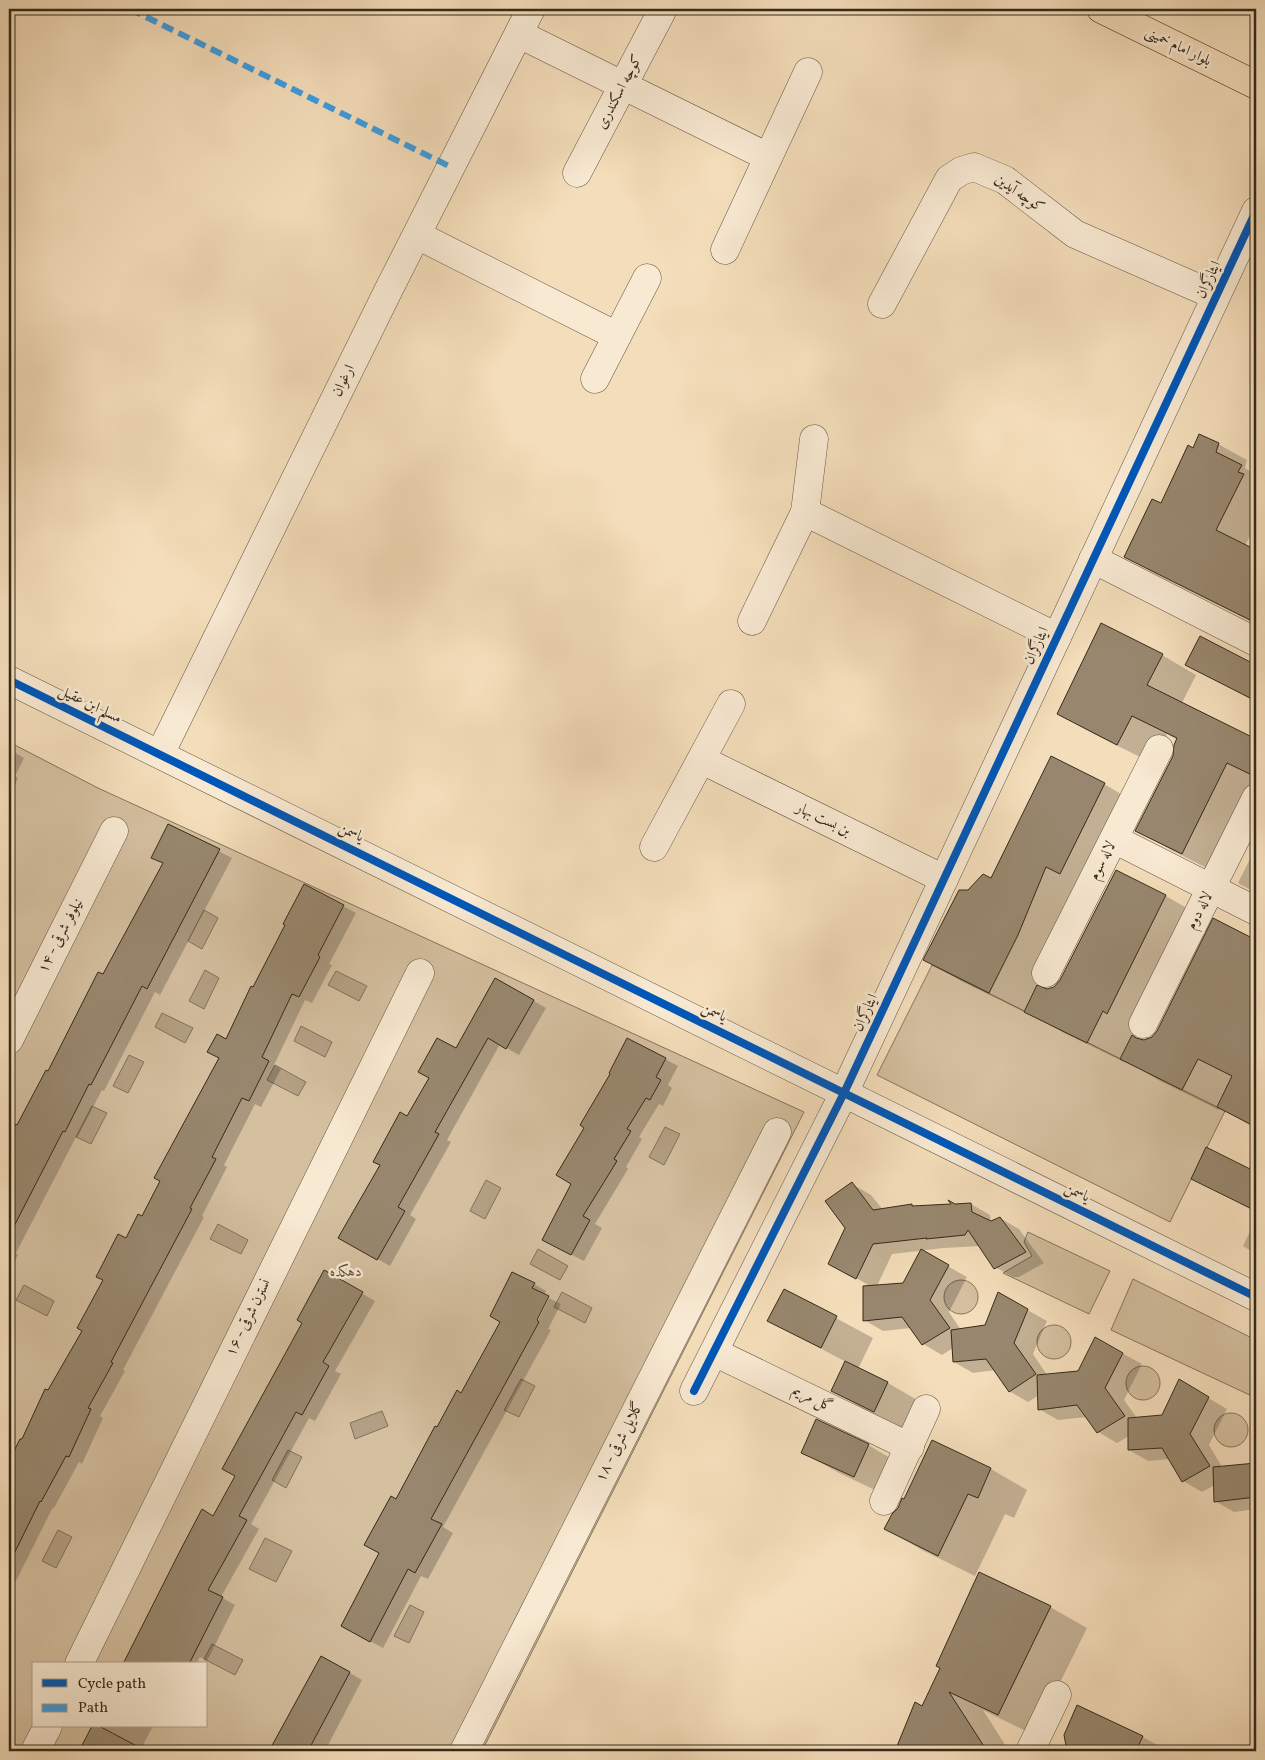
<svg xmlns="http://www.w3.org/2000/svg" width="1265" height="1760" font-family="Vollkorn,Amiri,serif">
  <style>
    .green { fill: #d4bf9f; stroke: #84745d; fill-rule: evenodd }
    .water { fill: #b3a084; stroke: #81715a }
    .shadow { fill: #0003 }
    .building { fill: #98876e; stroke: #352a1b }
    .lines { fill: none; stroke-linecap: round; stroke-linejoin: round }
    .minor-casing { stroke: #655743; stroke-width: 29 }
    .major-casing { stroke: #352a1b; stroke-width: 29 }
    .minor { stroke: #f8e9d2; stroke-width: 28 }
    .major { stroke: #f4ddba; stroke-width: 28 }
    .quiet { stroke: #3e9cdf; stroke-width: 6; stroke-dasharray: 12 6; stroke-linecap: butt }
    .cycleway-casing { stroke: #f8e9d2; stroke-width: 11 }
    .cycleway { stroke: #0057b8; stroke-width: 8 }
    .labels { text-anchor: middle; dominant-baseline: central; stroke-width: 5; stroke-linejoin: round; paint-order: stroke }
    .street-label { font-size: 15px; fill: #352a1b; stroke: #f8e9d2 }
    .park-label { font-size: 15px; font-style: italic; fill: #5d4f3c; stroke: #f8e9d2 }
  </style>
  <rect width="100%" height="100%" fill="#f4ddba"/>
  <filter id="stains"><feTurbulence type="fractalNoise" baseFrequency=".004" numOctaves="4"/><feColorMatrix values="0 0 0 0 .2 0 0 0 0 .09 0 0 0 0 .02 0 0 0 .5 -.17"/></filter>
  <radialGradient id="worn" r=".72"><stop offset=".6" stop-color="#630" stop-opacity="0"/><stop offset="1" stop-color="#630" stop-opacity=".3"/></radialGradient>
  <!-- green -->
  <g class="green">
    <path d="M9 742 98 788 804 1112 482 1751H9ZM34 1664H206V1726H34Z"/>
    <polygon points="932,965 1225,1111 1170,1222 877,1075"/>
    <polygon points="1028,1232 1110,1271 1089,1314 1003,1273 1032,1256 1024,1242"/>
    <polygon points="1133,1279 1256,1340 1256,1398 1111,1330"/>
    <circle cx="961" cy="1297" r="17"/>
    <circle cx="1054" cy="1342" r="17"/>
    <circle cx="1143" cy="1383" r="17"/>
    <circle cx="1231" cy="1430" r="17"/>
  </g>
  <!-- water -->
  <g class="water">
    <polygon points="204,910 218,918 202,949 188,941"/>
    <polygon points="205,970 219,978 204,1009 189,1001"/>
    <polygon points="336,971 367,986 359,1001 328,985"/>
    <polygon points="162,1013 193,1028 185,1043 155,1027"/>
    <polygon points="301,1026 332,1042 325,1057 294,1041"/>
    <polygon points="129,1055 144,1062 128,1093 113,1086"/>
    <polygon points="275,1065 306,1082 298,1096 267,1080"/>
    <polygon points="92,1106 107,1113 91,1144 76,1137"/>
    <polygon points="665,1127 680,1134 664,1165 649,1157"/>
    <polygon points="486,1180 501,1188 485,1219 470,1211"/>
    <polygon points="218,1224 248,1240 241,1254 210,1239"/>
    <polygon points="538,1249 568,1266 560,1280 530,1264"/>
    <polygon points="24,1285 54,1301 47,1316 16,1300"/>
    <polygon points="562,1292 592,1308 585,1323 554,1307"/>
    <polygon points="521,1379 535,1386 519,1417 504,1410"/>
    <polygon points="382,1411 388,1426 355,1439 350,1423"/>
    <polygon points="288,1450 302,1457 286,1488 272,1480"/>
    <polygon points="58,1530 72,1537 56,1568 42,1561"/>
    <polygon points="265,1538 292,1551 276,1582 249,1569"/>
    <polygon points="410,1605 424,1612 409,1643 394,1636"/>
    <polygon points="212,1644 243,1660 235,1675 204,1659"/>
  </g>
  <!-- shadow -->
  <g class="shadow">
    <polygon points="1218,444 1247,460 1245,468 1256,475 1256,524 1245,546 1256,552 1256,624 1154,573 1125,557 1162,505 1194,449"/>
    <polygon points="1200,638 1256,666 1256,702 1187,665"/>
    <polygon points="1162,655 1196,675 1182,703 1256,740 1256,793 1217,873 1171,850 1137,830 1174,756 1178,740 1167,734 1152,763 1092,733 1058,714"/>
    <polygon points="9,749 24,758 15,776 18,778 10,795"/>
    <polygon points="1104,784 1140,805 1054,956 1039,987 1047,990 1055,988 1061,981 1116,871 1166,896 1202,917 1136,1038 1145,1041 1153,1038 1158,1032 1214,920 1256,941 1256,1129 1220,1108 1219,1110 1158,1080 1125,1060 1124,1062 1062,1032 1027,1011 1026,1013 961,981 925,960 968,892 992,880"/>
    <polygon points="169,826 232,858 160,995 155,992 104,1091 102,1090 77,1138 76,1137 16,1253 18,1255 9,1273 9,1141 46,1072 48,1073 104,976 164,864 153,857"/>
    <polygon points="1256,847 1256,893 1238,883"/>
    <polygon points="343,906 356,913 329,964 332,965 312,1003 305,1000 274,1065 281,1069 261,1107 255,1104 224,1165 227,1167 202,1216 204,1217 123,1370 125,1371 100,1416 103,1418 82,1464 79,1462 54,1508 53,1507 9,1595 9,1463 83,1331 126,1240 142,1218 220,1058 227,1040 253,989"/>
    <polygon points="496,979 546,1008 519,1055 500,1044 447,1140 451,1142 410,1215 416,1219 390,1266 340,1238 408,1118 456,1050"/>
    <polygon points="665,1059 678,1066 668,1085 672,1088 663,1106 659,1104 639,1137 642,1139 626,1167 628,1169 595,1224 602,1228 584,1261 556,1247"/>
    <polygon points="1207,1149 1256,1173 1256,1212 1193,1178"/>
    <polygon points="852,1184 871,1195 883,1210 971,1204 990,1215 991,1223 1000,1218 1019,1229 1044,1263 1019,1277 1013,1277 993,1266 980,1246 944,1248 892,1254 877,1286 904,1284 921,1251 967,1277 949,1312 961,1330 986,1326 999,1294 1047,1321 1033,1354 1047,1375 1079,1373 1096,1339 1142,1364 1124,1400 1137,1418 1163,1416 1179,1381 1227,1409 1209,1445 1222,1467 1254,1465 1256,1461 1256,1509 1234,1512 1215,1501 1215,1485 1202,1492 1183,1481 1170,1459 1148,1461 1129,1450 1129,1436 1117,1443 1098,1432 1087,1417 1058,1420 1039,1409 1039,1395 1028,1402 1009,1391 996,1370 973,1373 954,1362 953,1348 942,1355 923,1344 911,1328 883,1331 864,1320 872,1287 849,1274 847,1228"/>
    <polygon points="1256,1219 1256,1254 1243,1246"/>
    <polygon points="325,1272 375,1301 335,1371 341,1374 315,1421 309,1418 251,1524 259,1529 221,1597 235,1605 207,1661 200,1657 196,1664 124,1664 214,1517 236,1476"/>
    <polygon points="534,1284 546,1291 533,1325 535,1327 549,1298 561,1304 548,1329 551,1330 443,1527 453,1533 428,1579 421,1576 383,1648 355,1633 396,1500 437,1429"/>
    <polygon points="784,1290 873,1338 858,1369 888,1383 924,1404 911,1432 869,1412 833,1391 846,1362 769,1321"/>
    <polygon points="932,1442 991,1469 1027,1490 1014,1518 1005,1514 975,1576 922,1550 886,1529 905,1501"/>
    <polygon points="868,1445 904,1466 890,1497 839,1473 802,1452"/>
    <polygon points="979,1574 1050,1607 1087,1628 1034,1735 983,1710 1009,1751 896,1751 916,1704 923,1707 941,1668"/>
    <polygon points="350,1673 362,1680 327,1747 335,1751 270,1751 283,1725 285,1726"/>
    <polygon points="1078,1707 1143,1737 1168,1751 1065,1751"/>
    <polygon points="94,1726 153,1726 140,1751 80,1751"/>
  </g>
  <!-- building -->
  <g class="building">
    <polygon points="1199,434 1219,443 1216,452 1242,465 1238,472 1244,474 1216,530 1256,550 1256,623 1124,557 1152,499 1161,503 1188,445 1193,448"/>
    <polygon points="1101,623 1163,654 1147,685 1256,739 1256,777 1227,763 1182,854 1135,831 1173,756 1174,745 1177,738 1132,716 1117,745 1057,714"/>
    <polygon points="1200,636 1256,665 1256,701 1185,665"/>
    <polygon points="1051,756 1105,783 1060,874 1046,867 1018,935 989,993 923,960 959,890 968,890 983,874 991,878"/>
    <polygon points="168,824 220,849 147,989 142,986 91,1085 89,1084 65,1132 63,1131 9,1236 9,1137 16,1124 17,1125 46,1070 48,1071 98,972 103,974 163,863 151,858"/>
    <polygon points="1116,870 1166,895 1107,1014 1103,1011 1087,1043 1024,1012 1037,985 1047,989 1054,987 1060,980"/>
    <polygon points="304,884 344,905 318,955 320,957 299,997 292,994 262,1057 269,1061 249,1101 242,1098 212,1157 216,1159 190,1208 192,1209 111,1362 113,1363 88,1408 91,1409 69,1457 66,1456 41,1502 40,1501 9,1564 9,1461 20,1439 22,1439 45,1389 48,1390 82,1331 77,1328 103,1280 96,1277 118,1234 126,1238 138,1214 142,1216 160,1181 154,1178 219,1058 207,1052 217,1034 226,1039 251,986 253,987 285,925 283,924"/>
    <polygon points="1213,918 1256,940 1256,1127 1217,1107 1232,1076 1198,1059 1182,1090 1120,1059 1132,1035 1136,1038 1144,1040 1152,1037 1157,1031"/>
    <polygon points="495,978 534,1000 506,1049 488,1038 435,1132 439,1134 398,1207 405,1211 377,1260 338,1238 380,1165 373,1162 400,1112 407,1116 429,1078 418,1072 437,1038 456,1048"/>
    <polygon points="627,1038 666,1058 656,1077 661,1080 650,1100 646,1098 627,1129 631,1131 614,1159 617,1161 583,1216 590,1220 571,1255 542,1240 571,1184 556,1175 584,1128 580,1125 610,1074 609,1073"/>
    <polygon points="1206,1147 1256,1172 1256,1211 1191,1179"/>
    <polygon points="852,1182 873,1210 912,1204 912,1206 951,1204 948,1200 955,1204 971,1203 972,1212 991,1221 1000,1217 1026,1252 994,1269 968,1230 965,1235 926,1239 927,1238 873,1244 856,1279 828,1264 845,1228 825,1201"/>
    <polygon points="921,1249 949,1265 930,1300 950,1328 922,1345 902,1317 863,1321 863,1286 903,1283"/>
    <polygon points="324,1270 363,1292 323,1362 329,1366 302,1415 296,1412 239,1516 247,1520 208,1590 223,1597 189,1664 123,1664 181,1549 202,1509 213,1516 235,1476 222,1469 302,1323 297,1320"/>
    <polygon points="512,1272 535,1283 532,1288 549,1296 537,1320 539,1322 431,1519 442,1524 415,1573 408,1569 370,1642 341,1626 379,1553 364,1545 391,1496 396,1499 435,1426 437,1427 457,1390 461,1393 500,1322 490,1316"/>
    <polygon points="784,1289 837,1316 821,1348 767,1321"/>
    <polygon points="998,1292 1028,1309 1014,1343 1036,1374 1009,1392 986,1359 953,1362 951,1330 985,1325"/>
    <polygon points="1095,1337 1123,1353 1105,1388 1125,1416 1097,1433 1077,1405 1038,1410 1037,1375 1078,1371"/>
    <polygon points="845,1361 888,1382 874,1412 831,1391"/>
    <polygon points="1179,1379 1209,1397 1190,1434 1210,1466 1182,1482 1162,1448 1128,1450 1128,1418 1162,1415"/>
    <polygon points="816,1419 869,1444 854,1477 801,1453"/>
    <polygon points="932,1440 991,1468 978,1498 968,1494 938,1556 884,1529 892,1514 898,1508 902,1498 904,1499"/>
    <polygon points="1256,1463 1256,1497 1214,1502 1213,1467"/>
    <polygon points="979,1572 1051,1606 998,1715 949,1692 987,1751 895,1751 915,1702 922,1706 940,1668 936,1666"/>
    <polygon points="321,1656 350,1672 308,1751 269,1751"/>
    <polygon points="1077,1705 1143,1736 1136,1751 1067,1751 1064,1735"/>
    <polygon points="92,1726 99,1726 146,1751 79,1751"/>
  </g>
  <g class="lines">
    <!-- minor casing -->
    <g class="minor-casing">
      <g id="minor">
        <polyline points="519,34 768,157"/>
        <polyline points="577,173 662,11"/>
        <polyline points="417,235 617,336"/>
        <polyline points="725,250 808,72"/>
        <polyline points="882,304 949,179 961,171 974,167 1005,180 1075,234 1216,296"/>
        <polyline points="595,379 647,278"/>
        <polyline points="814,439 805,512 1057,637"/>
        <polyline points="1093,559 1256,642"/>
        <polyline points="752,621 805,512"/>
        <polyline points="9,680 1256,1297"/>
        <polyline points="160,754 389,289 531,9"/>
        <polyline points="702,760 944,879"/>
        <polyline points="1114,839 1256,911"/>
        <polyline points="654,847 731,704"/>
        <polyline points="1046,973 1159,749"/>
        <polyline points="1143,1024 1256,798"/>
        <polyline points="9,1040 114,831"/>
        <polyline points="714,1352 910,1447"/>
        <polyline points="694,1391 844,1093 1256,211"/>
        <polyline points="884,1501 926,1409"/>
        <polyline points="79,1664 420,973"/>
        <polyline points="35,1751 48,1726"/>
        <polyline points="464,1751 777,1132"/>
        <polyline points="1030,1751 1057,1695"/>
      </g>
    </g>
    <!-- major casing -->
    <g class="major-casing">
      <polyline id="major" points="1101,9 1256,85"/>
    </g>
    <!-- minor -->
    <use href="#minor" class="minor"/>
    <!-- major -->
    <use href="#major" class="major"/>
    <!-- quiet -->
    <polyline class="quiet" points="130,9 451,167"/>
    <!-- cycleway casing -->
    <g class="cycleway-casing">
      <g id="cycleway">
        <polyline points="9,680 1256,1297"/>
        <polyline points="694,1391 844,1093 1256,211"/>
      </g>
    </g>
    <!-- cycleway -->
    <use href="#cycleway" class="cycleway"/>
  </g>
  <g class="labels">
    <!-- street labels -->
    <g class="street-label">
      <text transform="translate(1178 47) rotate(26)">بلوار امام خمینی</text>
      <text transform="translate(620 92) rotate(-62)">کوچه اسکندری</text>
      <text transform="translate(1019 194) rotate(34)">کوچه آیدین</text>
      <text transform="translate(1209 280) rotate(-65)">ایثارگران</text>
      <text transform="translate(344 381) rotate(-64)">ارغوان</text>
      <text transform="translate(1037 646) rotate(-65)">ایثارگران</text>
      <text transform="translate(90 705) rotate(26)">مسلم ابن عقیل</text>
      <text transform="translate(823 820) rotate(26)">بن بست بهار</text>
      <text transform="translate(351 833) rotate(26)">یاسمن</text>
      <text transform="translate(1103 861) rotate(-63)">لاله سوم</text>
      <text transform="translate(1200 911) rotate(-63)">لاله دوم</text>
      <text transform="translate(61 936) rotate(-63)">نیلوفر شرقی - ۱۴</text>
      <text transform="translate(714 1013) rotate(26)">یاسمن</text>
      <text transform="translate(866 1013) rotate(-65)">ایثارگران</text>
      <text transform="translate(1077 1193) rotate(26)">یاسمن</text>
      <text transform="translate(249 1318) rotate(-64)">نسترن شرقی - ۱۶</text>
      <text transform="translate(812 1399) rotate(26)">گل مریم</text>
      <text transform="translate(620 1442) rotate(-63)">گلایل شرقی - ۱۸</text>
    </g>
    <!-- park labels -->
    <g class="park-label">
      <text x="346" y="1272">دهکده</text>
    </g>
  </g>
  <!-- margin -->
  <rect width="1265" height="1760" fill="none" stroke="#f4ddba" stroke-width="30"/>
  <rect x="10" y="10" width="1245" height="1740" fill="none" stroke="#352a1b" stroke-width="2.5"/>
  <rect x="15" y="15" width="1235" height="1730" fill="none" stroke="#352a1b"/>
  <!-- legend -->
  <rect x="32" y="1662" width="175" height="65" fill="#f8e9d2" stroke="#aa9d89"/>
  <rect x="42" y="1679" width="25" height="8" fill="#0057b8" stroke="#aa9d89"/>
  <text x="78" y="1688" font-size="15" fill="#352a1b">Cycle path</text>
  <rect x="42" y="1704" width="25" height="8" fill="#3e9cdf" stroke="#aa9d89"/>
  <text x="78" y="1712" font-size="15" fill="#352a1b">Path</text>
  <rect width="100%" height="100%" filter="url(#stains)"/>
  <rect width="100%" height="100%" fill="url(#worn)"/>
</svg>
